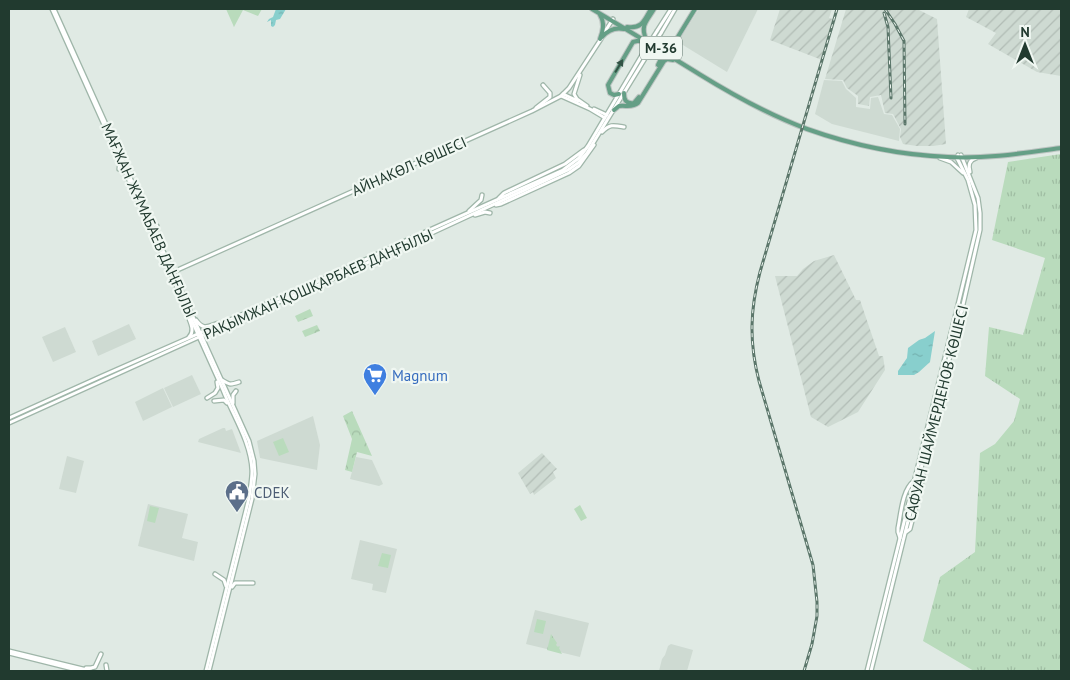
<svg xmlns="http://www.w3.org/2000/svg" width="1070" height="680" font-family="'PT Sans',sans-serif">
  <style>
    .built { fill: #cedad2 }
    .industrial { fill: url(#industrial-furrows) }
    .grass { fill: url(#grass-tufts) }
    .park { fill: url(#park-crowns) }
    .pitch { fill: #b9dbbc }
    .water { fill: url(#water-ripples) }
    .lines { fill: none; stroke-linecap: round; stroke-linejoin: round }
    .secondary-casing { stroke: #9fb6a9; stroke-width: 5.5 }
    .primary-casing { stroke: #bcc4c1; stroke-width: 6 }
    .secondary { stroke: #fff; stroke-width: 3 }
    .primary { stroke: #659f86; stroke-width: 4 }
    .rail-casing { stroke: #5b766a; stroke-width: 3 }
    .rail { stroke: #f0f7f2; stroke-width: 1; stroke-dasharray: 4; stroke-linecap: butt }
    .secondary-bridge-casing { stroke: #9fb6a9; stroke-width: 5.5; stroke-linecap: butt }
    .secondary-bridge { stroke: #fff; stroke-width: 3 }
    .oneway { fill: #325345 }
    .labels { text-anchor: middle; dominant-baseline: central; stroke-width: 4.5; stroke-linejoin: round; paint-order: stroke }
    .shield { fill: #f0f7f2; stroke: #5f736a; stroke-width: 1 }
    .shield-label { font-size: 14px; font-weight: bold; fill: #213a2f }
    .street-label { font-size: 15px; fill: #213a2f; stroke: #f0f7f2 }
    .shop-label { font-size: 15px; fill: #366cbe; stroke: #f0f7f2; text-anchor: start }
    .service-label { font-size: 15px; fill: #4e5e75; stroke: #f0f7f2; text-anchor: start }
  </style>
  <defs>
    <pattern id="industrial-furrows" width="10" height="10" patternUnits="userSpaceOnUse" patternTransform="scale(1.25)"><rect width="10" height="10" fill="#cedad2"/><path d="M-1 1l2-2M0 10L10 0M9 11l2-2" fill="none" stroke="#b1bcb5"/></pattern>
    <pattern id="grass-tufts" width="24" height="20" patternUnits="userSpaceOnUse" patternTransform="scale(1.25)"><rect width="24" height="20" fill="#b9dbbc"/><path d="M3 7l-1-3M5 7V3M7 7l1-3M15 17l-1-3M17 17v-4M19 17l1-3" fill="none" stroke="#9fbda2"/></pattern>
    <pattern id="park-crowns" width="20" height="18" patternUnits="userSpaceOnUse" patternTransform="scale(1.25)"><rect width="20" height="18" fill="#b9dbbc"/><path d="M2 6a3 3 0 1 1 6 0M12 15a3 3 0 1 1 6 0" fill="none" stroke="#9fbda2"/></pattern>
    <pattern id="water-ripples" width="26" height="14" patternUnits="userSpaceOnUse" patternTransform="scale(1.25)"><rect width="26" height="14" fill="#88cfcd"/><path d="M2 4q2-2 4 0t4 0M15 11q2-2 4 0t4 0" fill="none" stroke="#75b2b0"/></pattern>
  </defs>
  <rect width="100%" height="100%" fill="#e0eae4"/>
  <!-- built -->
  <g class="built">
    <polygon points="699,9 758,9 727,72 678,42"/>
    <polygon points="824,80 842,81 846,89 856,98 856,107 870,109 871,98 878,97 884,114 892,115 900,129 899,141 832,124 815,114"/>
    <polygon points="129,324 136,339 98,356 92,341"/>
    <polygon points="65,327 76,352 53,362 42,337"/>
    <polygon points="192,375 201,394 173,407 164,388"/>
    <polygon points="163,388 172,407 143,421 135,402"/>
    <polygon points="313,416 320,445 317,470 260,458 257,441"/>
    <polygon points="223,428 225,428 226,431 232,429 241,453 198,442 199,439"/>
    <polygon points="67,456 84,461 76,493 59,489"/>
    <polygon points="356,457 372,460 383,484 379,486 350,479"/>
    <polygon points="148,504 188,514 182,538 198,542 194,561 138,546"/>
    <polygon points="360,540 397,549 386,593 372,590 373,584 351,579"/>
    <polygon points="535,610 589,623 580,657 526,644"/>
    <polygon points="671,644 693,650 687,671 659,671 662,659 665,655 668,646"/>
  </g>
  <!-- industrial -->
  <g class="industrial">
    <polygon points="780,9 832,9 829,18 836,20 822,60 770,40"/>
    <polygon points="846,9 917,9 937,19 946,144 933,146 917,146 903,144 900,137 901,129 893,114 885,113 881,95 870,97 869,106 858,104 858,96 847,88 843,80 825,79"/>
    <polygon points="969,9 1061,9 1061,76 1037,72 988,44 996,33 966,17"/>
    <polygon points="834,255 856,300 860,300 879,356 883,356 885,370 858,412 828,427 811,417 775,276 797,276 803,269 814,261"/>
    <polygon points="542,453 557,469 553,472 556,478 534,495 533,492 530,494 518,473"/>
  </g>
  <!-- grass -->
  <polygon class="grass" points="1061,154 1061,671 974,671 923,641 940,577 975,552 980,453 995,444 1014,421 1020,399 985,376 989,327 1023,335 1045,258 992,240 1008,162"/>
  <!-- park -->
  <g class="park">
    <polygon points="226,9 262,9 258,16 243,10 234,27"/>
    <polygon points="310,309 313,316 298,322 295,316"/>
    <polygon points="317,325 320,331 305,337 302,331"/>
    <polygon points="352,411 372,456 357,452 352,472 345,470 352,439 343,416"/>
    <polygon points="551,634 557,643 556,645 558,647 559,646 560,647 559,648 562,654 547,650"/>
  </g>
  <!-- pitch -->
  <g class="pitch">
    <polygon points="283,438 289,452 279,456 273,442"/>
    <polygon points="580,505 587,518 581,521 574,509"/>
    <polygon points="150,506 159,508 155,523 147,521"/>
    <polygon points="382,553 391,555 388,568 378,566"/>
    <polygon points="537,619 546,621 543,634 534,632"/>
  </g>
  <!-- water -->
  <g class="water">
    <polygon points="276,9 286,9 280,19 276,20 275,25 273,27 271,26 271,20 267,22 269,19 273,17"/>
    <polygon points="935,331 930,362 919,372 914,375 898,375 898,371 907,358 908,348 919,340 925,338"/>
  </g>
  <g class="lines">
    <!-- secondary casing -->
    <g class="secondary-casing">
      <g id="secondary">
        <path d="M52 9 223 390C233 416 251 442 252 471 252 480 250 489 249 498L206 671"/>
        <polyline points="54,9 249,441 254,461 255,474 252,499 209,671"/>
        <polyline points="657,31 671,9"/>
        <polyline points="604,33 613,19"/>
        <polyline points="661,33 675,9"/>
        <polyline points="580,75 574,94 577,99 587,106"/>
        <polyline points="563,94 578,101"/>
        <polyline points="561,96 590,109 605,118"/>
        <polyline points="536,108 550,97 550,93 543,85"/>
        <polyline points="594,109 607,115"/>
        <path d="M602 132C610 124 613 125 624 127"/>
        <polyline points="940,158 951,162 963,173"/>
        <polyline points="119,169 120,161"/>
        <path d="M970 172C968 165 969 160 976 158"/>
        <polyline points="499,198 504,193 565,164 584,150"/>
        <polyline points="496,205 501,204 569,173 579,166 594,145"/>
        <polyline points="469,211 481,200 482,195"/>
        <polyline points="475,215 485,212 490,213"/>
        <polyline points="156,235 157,226"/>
        <polyline points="173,272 532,111 561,96 569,88 601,39"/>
        <path d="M187 313C189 321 196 330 189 337"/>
        <path d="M196 320C204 331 208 326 219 323"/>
        <path d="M222 380C230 385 230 385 239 382"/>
        <polyline points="207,398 215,393 218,388 217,382"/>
        <polyline points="214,401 224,400 227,403"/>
        <polyline points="233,403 233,395 236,391"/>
        <polyline points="9,418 102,376 339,272 405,241 563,170 579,158 588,146 645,50"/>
        <polyline points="9,423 199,337 341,275 568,170 578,163 587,153 649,52"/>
        <polyline points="906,532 910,529 923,477 923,474 922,470"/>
        <path d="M900 538 898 532V528C901 514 902 490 914 481"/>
        <polyline points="215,574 224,580 226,586"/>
        <polyline points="232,587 235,583 253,583"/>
        <polyline points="9,651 91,671"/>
        <polyline points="9,653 81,671"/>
        <polyline points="106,665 107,671"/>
        <polyline points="86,668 91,668 95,667 101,654"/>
        <polyline points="867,671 955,317 976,230 975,205 968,180 957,158 958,155"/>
        <polyline points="871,671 929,436 960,318 980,230 980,213 978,198 961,155"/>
      </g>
    </g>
    <!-- primary casing -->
    <g class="primary-casing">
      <g id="primary">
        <path d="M592 9C628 30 663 52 699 74 733 95 769 115 807 129 852 145 900 155 948 157 986 159 1024 153 1061 148"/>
        <path d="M627 27C642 29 644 21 651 9"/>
        <path d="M602 37C608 30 615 27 624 29"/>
        <path d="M600 39C603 31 605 23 600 15"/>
        <path d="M646 39C640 25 647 21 654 9"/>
        <polyline points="668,53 695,9"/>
        <polyline points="658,65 662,57 660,51"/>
        <path d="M624 93C624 100 626 104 634 103L639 97"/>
        <polyline points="619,94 614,95 610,93 608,85 633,42 637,41 644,41"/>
        <path d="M614 110 619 106C626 105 632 108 638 103L664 61 667 59 673 60"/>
      </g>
    </g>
    <!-- secondary -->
    <use href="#secondary" class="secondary"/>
    <!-- primary -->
    <use href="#primary" class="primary"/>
    <!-- rail casing -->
    <g class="rail-casing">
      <g id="rail">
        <polyline points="885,9 895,24 904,41 905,124"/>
        <polyline points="884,13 888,27 891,98"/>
        <path d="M804 671 812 644 817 616V602L813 565 759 381C749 342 750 310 760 272L837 9"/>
      </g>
    </g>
    <!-- rail -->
    <use href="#rail" class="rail"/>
    <!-- secondary-bridge casing -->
    <g class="secondary-bridge-casing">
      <g id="secondary-bridge">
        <polyline points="645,50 657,31"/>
        <polyline points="649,52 661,33"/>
      </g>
    </g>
    <!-- secondary-bridge -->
    <use href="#secondary-bridge" class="secondary-bridge"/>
  </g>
  <!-- one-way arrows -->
  <defs><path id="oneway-solid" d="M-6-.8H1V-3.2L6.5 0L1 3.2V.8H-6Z" transform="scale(1.25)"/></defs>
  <use class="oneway" href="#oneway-solid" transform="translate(619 66) rotate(-59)"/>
  <!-- icons -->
  <defs>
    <g id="supermarket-pin" transform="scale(1.25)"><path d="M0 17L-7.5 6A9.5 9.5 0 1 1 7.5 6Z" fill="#3f7fe0" stroke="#f0f7f2"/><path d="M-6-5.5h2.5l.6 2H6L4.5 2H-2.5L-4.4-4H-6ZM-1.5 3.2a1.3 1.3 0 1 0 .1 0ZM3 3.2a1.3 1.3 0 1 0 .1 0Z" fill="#fff"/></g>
    <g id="civic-pin" transform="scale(1.25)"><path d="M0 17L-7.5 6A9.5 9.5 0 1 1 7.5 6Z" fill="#5c6f8a" stroke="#f0f7f2"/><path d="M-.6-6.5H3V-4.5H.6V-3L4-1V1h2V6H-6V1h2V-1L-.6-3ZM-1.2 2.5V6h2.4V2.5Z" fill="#fff"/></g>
  </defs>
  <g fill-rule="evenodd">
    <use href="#supermarket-pin" x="375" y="375"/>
    <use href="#civic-pin" x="237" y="492"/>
  </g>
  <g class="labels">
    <!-- shield labels -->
    <rect class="shield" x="640" y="36.5" width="42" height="23" rx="4"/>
    <g class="shield-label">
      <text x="661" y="48">M-36</text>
    </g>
    <!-- street labels -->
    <g class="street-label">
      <text transform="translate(409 166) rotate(-24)">АЙНАКӨЛ КӨШЕСІ</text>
      <text transform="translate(149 220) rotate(66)">МАҒЖАН ЖҰМАБАЕВ ДАҢҒЫЛЫ</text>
      <text transform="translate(318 284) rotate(-24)">РАҚЫМЖАН ҚОШҚАРБАЕВ ДАҢҒЫЛЫ</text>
      <text transform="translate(936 413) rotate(-76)">САФУАН ШАЙМЕРДЕНОВ КӨШЕСІ</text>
    </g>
    <!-- shop labels -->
    <g class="shop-label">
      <text x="392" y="375">Magnum</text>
    </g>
    <!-- service labels -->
    <g class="service-label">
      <text x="254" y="492">CDEK</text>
    </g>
  </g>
  <!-- border -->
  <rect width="1070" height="680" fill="none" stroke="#213a2f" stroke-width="20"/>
  <!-- north arrow -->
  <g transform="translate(1025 45)" stroke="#f0f7f2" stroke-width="4" paint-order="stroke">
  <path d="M0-4L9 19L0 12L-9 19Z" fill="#213a2f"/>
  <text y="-8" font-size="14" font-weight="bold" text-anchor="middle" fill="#213a2f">N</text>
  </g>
</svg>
